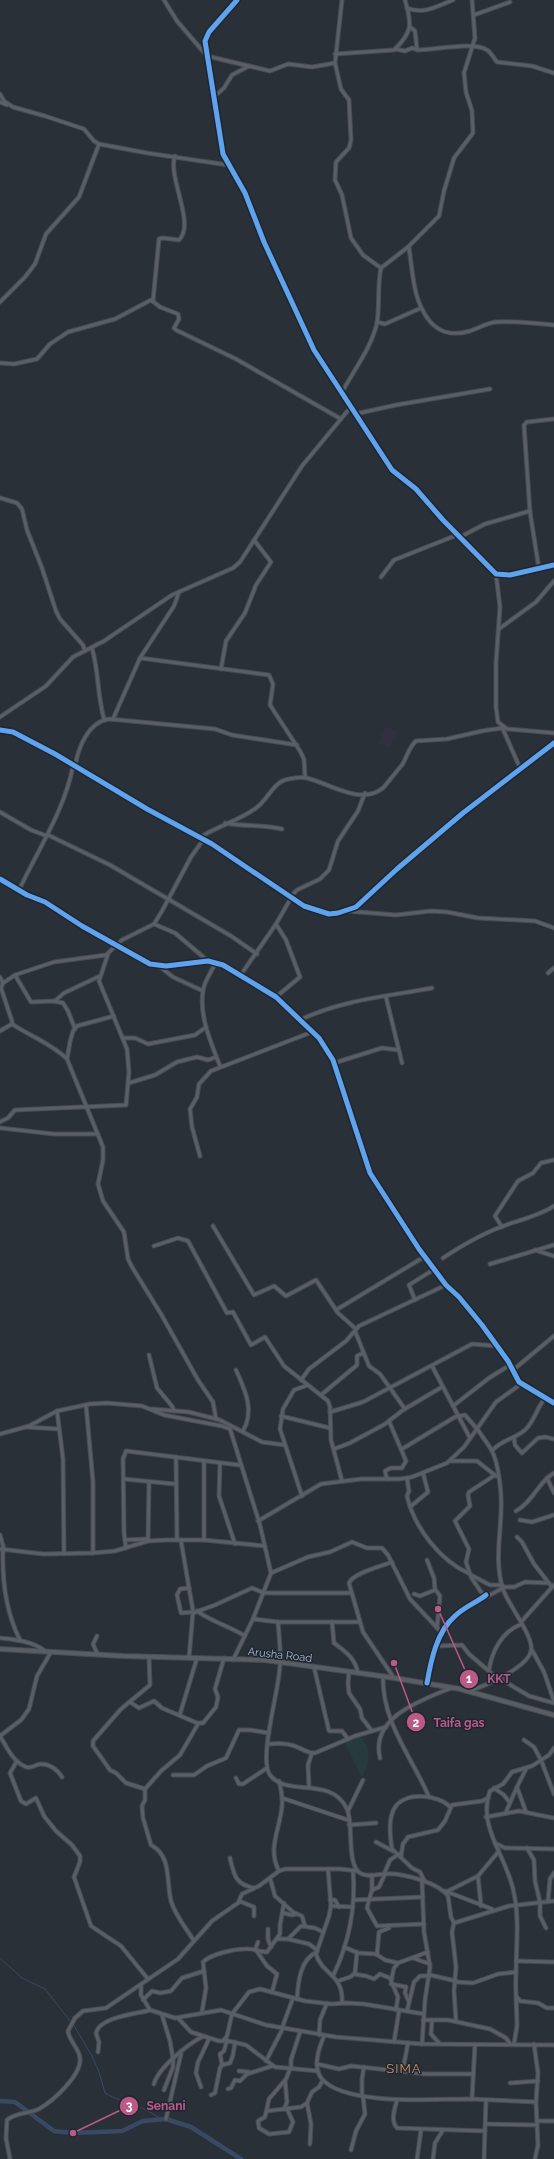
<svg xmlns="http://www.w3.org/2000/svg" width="554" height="2159" font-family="Raleway,sans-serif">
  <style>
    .medical { fill: #31303e }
    .green { fill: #273a3e }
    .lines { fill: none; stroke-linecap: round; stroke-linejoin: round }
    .stream { stroke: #384963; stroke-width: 1 }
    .river { stroke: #384963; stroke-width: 4.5 }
    .street-casing { stroke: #484c53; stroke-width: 5 }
    .secondary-casing { stroke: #484c53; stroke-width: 6 }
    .street { stroke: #5a5e66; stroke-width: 3 }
    .secondary { stroke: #595d64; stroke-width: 4 }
    .cycleway-casing { stroke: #1d2633; stroke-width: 8 }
    .cycleway { stroke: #60a3ed; stroke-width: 5 }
    .labels { text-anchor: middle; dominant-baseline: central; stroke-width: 3; stroke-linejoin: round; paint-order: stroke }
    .street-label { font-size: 11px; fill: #b4bcc9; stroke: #1d2633 }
    .quarter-label { font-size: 13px; letter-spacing: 1px; fill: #d59563; stroke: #1d2633 }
    .leader { fill: none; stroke: #bc5a87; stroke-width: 1.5 }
    .callout-dot { fill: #bc5a87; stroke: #1d2633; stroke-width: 1.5 }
    .mark-label { font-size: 12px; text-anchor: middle; font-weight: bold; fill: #fff }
    .callout-label { font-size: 12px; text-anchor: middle; font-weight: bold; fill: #bc5a87; stroke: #1d2633; stroke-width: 3; stroke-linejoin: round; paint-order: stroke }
  </style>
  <rect width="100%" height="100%" fill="#2a3038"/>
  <!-- medical -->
  <polygon class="medical" points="386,726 397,731 390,748 378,743"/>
  <!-- green -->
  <path class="green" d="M360 1736C373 1751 369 1762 362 1778L344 1741Z"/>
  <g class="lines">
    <!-- stream -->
    <g class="stream">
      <polyline points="0,1958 22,1978 45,1989 71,2022"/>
      <path d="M73 2024 92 2056 99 2072 105 2093C115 2099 123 2100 133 2104 143 2108 153 2114 162 2119"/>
    </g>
    <!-- river -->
    <polyline class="river" points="0,2101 15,2102 54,2131 73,2133 122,2131 143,2121 166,2119 191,2127 241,2159"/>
    <!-- street casing -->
    <g class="street-casing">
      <g id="street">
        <polyline points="164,0 177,21 207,56 249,66"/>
        <polyline points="237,0 209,32 205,41 223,154 245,193 264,242 314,350 392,470 416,489 443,520 496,574 510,575 554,565"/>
        <polyline points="342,0 335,63 341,89 349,100 351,140 349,148 336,162 335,180 342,195 351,238 363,255 381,268"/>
        <path d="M407 8C424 15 437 6 453 0"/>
        <polyline points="474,15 510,2"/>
        <polyline points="410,27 415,31 417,50"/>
        <path d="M395 49 405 51 412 48 419 50C435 50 474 41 487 50 492 53 494 59 497 62L532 66 554 73"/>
        <path d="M335 54 394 50C413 32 412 24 405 0"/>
        <polyline points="0,94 4,101 13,107 45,116 84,129 94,141 99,144 147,153 228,165"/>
        <polyline points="215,96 224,88 232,75 249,66 270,71 288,64 312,67 335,63"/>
        <polyline points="0,102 7,105"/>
        <path d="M409 248C412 267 413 290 421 307 431 329 446 338 470 331 479 328 487 323 496 322 515 321 535 323 554 325"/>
        <path d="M153 301 159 239 163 238 179 240C196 224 167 176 175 156"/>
        <polyline points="0,302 25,277 35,264 46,234 79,197 99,144"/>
        <polyline points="377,322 385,324 421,308"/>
        <polyline points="0,363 14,364 37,359 50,344 68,332 115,319 151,300 160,307 178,314 179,319 174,328 176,330 236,359 341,419"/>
        <path d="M341 394C353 371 371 349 377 323 380 305 377 286 381 268L408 247 439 216 444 191 454 158 473 133 472 111 466 92 464 73 475 38 472 0"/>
        <polyline points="355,414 396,405 490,389"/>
        <polyline points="0,498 17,503 22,509 27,530 42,568 56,611 60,619 83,645 85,651"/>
        <polyline points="460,537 485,524 530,511"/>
        <polyline points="539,569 530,512 524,425 527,422 554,419"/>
        <polyline points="496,574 500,607 496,663 496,707 498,722 507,729 554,733"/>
        <polyline points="381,577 394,560 457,535"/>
        <polyline points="499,629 536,602 554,581"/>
        <path d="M92 648C99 672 97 694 104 719"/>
        <polyline points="140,658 269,675 273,684 270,705 300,751 304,759 305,777"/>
        <polyline points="221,669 226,641 245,613 256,585 271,562 254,540"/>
        <polyline points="0,717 46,686 73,657 104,641 172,595 233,568 240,562 302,466 350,408"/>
        <polyline points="113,719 140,658 174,606 179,592"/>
        <polyline points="502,727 520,768"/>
        <path d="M75 767C78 748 88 722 109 719L215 729 232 735 297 745"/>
        <polyline points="0,812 31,830 47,836"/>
        <path d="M225 823C244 827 263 824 282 829"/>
        <polyline points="48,835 110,865 231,936 257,954"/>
        <path d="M199 838C217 826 239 821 256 808 268 800 273 781 289 779 294 778 302 777 307 778 328 783 361 806 383 788 385 786 400 767 402 765 407 757 409 747 416 741L447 739 482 731 502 728"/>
        <polyline points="0,879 27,895 45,902 82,926 150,964 166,966 208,961 223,965 276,997 300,1020 319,1038 333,1060 370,1173 419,1249 446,1285 459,1297 482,1325 508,1361 519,1382 554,1403"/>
        <path d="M19 890C38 850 65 809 73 766"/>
        <polyline points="290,897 297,890 320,879 329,870 338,841 358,811 365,793"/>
        <polyline points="346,911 396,915 431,911 447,912 478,918 535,921 554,928"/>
        <polyline points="154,924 175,933 208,961"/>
        <path d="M216 962C212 971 204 981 203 991 199 1016 211 1043 220 1066"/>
        <polyline points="159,966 173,977 203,991"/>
        <polyline points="548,973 554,968"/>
        <polyline points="15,975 31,1002 54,1001 63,1003 68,1011 75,1029"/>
        <polyline points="240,976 276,924 291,898"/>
        <polyline points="0,977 3,983"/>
        <polyline points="276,997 300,977 286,940 276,924"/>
        <polyline points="386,997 402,1063"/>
        <polyline points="55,1001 64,993 100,976"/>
        <polyline points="114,1016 77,1026 73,1031 70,1042 67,1059 103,1147 103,1160 98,1184 103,1201 124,1232 128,1259 132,1267 161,1314 198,1380 213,1402 216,1419"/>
        <path d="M300 1020C341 1000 389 996 432 988"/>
        <path d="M12 1024C30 1036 52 1044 67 1059"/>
        <polyline points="0,1031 12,1024 12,1021 1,988 3,983 15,975 54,962 106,955 122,940 154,924 162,911 191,857 203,840"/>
        <polyline points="123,1038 135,1038 148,1044 195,1035 206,1027"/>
        <polyline points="334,1063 382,1048 398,1050"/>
        <polyline points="129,1083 155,1075 177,1062 197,1057 208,1060 216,1057"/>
        <polyline points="0,1122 8,1118 15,1110 126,1105 129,1072 127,1049 99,981 108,954"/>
        <polyline points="0,1128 54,1134 98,1134"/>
        <polyline points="200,1156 192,1127 190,1109 197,1097 199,1084 211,1071 312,1032"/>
        <polyline points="213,1226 254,1295 274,1286 286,1296 316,1280 338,1313 356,1329"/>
        <polyline points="502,1227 495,1216 518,1181 533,1173 541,1163 554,1160"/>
        <polyline points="154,1246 178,1238 188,1241 227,1313 233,1312 251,1345 265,1337 284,1366 328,1401 330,1407 331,1440 342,1481"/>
        <polyline points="535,1250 554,1256"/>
        <path d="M443 1258C464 1244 485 1232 509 1224 524 1219 540 1215 554 1206"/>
        <polyline points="490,1264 554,1245"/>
        <polyline points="415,1300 409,1285 433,1270"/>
        <polyline points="336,1310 424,1257"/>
        <polyline points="355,1331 369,1366 380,1374 405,1409"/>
        <polyline points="149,1355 157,1388 172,1406 174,1411"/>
        <polyline points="432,1366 470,1438"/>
        <path d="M236 1370C245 1390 255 1410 243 1431"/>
        <polyline points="513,1370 554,1336"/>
        <polyline points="301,1380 309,1369 346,1341 359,1326 446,1285"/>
        <polyline points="321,1395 357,1365 357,1356 363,1353"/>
        <polyline points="86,1405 93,1482 93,1553"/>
        <polyline points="453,1406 489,1378 510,1365"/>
        <polyline points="152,1409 189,1412 220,1420 262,1442 285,1445"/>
        <polyline points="57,1411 63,1459 64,1554"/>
        <polyline points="330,1412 363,1402 472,1344 497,1346"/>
        <polyline points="281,1416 330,1428"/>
        <polyline points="26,1427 59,1429"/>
        <polyline points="0,1434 29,1426 57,1411 90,1404 107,1403 142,1406 164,1415 222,1426 230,1429 260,1525 271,1573 253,1619 233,1660"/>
        <polyline points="514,1438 515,1445 522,1453 538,1438 545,1437 554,1439"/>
        <polyline points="334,1449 350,1443 385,1424 403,1410 442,1387"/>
        <polyline points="402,1449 455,1417 465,1415 477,1429"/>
        <path d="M492 1451C500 1440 516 1439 526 1429 535 1420 537 1407 546 1397"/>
        <polyline points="176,1457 177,1540"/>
        <polyline points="204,1461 204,1540"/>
        <polyline points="451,1461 477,1461 496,1476"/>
        <polyline points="220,1463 219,1496 235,1544"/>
        <polyline points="495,1475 469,1492 468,1495 470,1506 455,1521 469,1549 466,1562 471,1577 481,1592 488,1596 503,1588"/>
        <path d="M407 1478 409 1491 407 1496C414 1527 440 1561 470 1574"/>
        <polyline points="547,1478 554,1493"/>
        <polyline points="124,1479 175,1484"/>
        <polyline points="387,1479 385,1471 391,1468 402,1468 406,1461 389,1421"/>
        <polyline points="302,1496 280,1429 283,1409 294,1390 308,1385"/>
        <polyline points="410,1507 428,1492 423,1473"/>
        <path d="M516 1511C533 1502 538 1482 554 1473"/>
        <polyline points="520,1520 532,1522 554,1515"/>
        <polyline points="258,1521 321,1484 361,1479 400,1479 412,1477 447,1463 464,1447 496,1402 521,1384"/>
        <polyline points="0,1535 4,1549"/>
        <polyline points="517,1537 522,1542 534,1564 552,1587"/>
        <polyline points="125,1540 148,1539"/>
        <polyline points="148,1541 149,1482"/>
        <polyline points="181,1541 193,1611 189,1658"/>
        <path d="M3 1548C2 1579 6 1613 20 1640"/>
        <polyline points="126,1548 124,1533 123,1459 126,1451 239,1465"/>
        <polyline points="0,1549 43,1554 93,1553 115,1551 148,1541 166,1540 204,1540 265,1546"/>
        <polyline points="427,1560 434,1578 435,1589 440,1596 437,1628"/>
        <path d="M392 1562C382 1566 353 1573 349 1583L363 1632 394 1678"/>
        <polyline points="271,1573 308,1557 330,1552 352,1542 367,1548 382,1548 388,1555 410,1599 441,1632"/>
        <polyline points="471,1575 490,1585 502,1585"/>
        <polyline points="502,1587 514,1587 525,1582 549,1583"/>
        <polyline points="189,1588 180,1589 177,1595 181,1613 193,1612"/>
        <polyline points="414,1594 420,1596 435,1590"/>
        <path d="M197 1611C212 1622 229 1626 245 1636"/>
        <polyline points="193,1613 215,1605 252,1588 264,1593 351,1593"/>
        <polyline points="253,1619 278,1622 359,1622"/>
        <path d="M278 1622C279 1636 281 1650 280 1664 280 1688 258 1758 270 1775 287 1798 331 1775 347 1809 354 1824 346 1864 360 1873 368 1878 377 1874 384 1874 401 1872 439 1883 448 1896L451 1917 454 1923 509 1906 554 1901"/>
        <path d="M332 1622 334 1643C346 1652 355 1658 358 1673"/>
        <polyline points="521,1622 554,1585"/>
        <polyline points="97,1636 93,1644 98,1655"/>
        <path d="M0 1638C16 1640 32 1641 45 1651"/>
        <polyline points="437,1646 462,1645 469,1654 498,1679"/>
        <polyline points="532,1650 544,1672 554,1701"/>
        <path d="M51 1652 37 1676 29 1709 21 1720 0 1736C6 1746 13 1762 26 1767 32 1769 36 1764 41 1764 50 1764 58 1770 62 1777"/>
        <polyline points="149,1657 150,1685 121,1709 93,1741 93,1746 110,1770 116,1773 126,1783 145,1789 161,1771 180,1755 198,1724"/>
        <polyline points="314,1667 329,1731 342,1731 348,1739"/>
        <path d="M489 1670C492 1651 502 1631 522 1624"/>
        <polyline points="349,1672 348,1683 349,1693 360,1709 362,1718 372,1731"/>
        <path d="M383 1676C382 1723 412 1757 429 1797"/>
        <polyline points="499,1678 529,1696 554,1703"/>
        <path d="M427 1683C431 1660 437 1631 455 1616 464 1607 476 1603 486 1595"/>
        <path d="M469 1691C485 1686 527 1668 531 1651 535 1638 507 1603 503 1589 493 1558 503 1527 501 1495 500 1482 498 1463 492 1451 488 1443 481 1436 477 1428"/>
        <polyline points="130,1702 139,1708 154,1701 162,1708 197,1723 203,1723 216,1707 218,1697 215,1689 224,1658"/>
        <polyline points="180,1714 197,1658"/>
        <polyline points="524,1740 534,1747 541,1760"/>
        <path d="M268 1744C278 1743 288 1743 297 1747 305 1750 307 1753 315 1753L355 1736 386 1727"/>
        <path d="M380 1758C370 1717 422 1700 451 1688"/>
        <polyline points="541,1760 554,1794"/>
        <polyline points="17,1761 10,1773 21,1801 26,1804 36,1798 44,1816 56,1831 72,1845 80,1856 80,1862 74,1877 91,1926 121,1946 148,1979"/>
        <polyline points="526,1769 517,1787 526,1812"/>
        <polyline points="173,1775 194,1775 207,1766 226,1758 239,1730 250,1730 269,1733"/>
        <polyline points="236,1778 239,1784 243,1784 267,1768"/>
        <path d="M279 1781C281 1789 283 1798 282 1806 280 1829 267 1849 279 1871"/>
        <polyline points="309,1787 308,1765 312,1753"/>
        <polyline points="494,1788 504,1795 510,1803"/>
        <path d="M145 1789V1800L142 1806 143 1818 151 1845C172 1856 166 1881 171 1901 175 1915 186 1928 194 1941"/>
        <polyline points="282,1798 348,1820"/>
        <polyline points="348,1811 363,1780"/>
        <polyline points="506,1812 517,1787"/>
        <polyline points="486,1817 519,1811 554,1818"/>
        <polyline points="349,1825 376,1823"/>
        <polyline points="376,1842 393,1851"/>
        <polyline points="495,1843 505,1848 554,1849"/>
        <polyline points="527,1848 534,1860 535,1881 540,1902 540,1916 546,1928"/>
        <polyline points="401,1856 403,1844 408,1837 438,1830 445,1821 452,1805 482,1801 488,1798"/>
        <path d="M230 1858C234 1875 235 1884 254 1888"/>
        <path d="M328 1869 331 1906 329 1916 316 1954C322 1975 344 1974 342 2003"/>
        <polyline points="384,1874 390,1860 399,1854"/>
        <polyline points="372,1875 372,1891"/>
        <polyline points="478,1876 481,1906"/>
        <polyline points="270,1878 275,1896 293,1912 302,1916 305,1926"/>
        <polyline points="422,1881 424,1932 430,1967 425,2000 422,2044"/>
        <path d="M425 1882 420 1872 412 1868 392 1849C390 1837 388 1820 394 1809 403 1791 439 1794 450 1807"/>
        <polyline points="445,1891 492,1909"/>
        <polyline points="446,1892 478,1876 499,1851"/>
        <polyline points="330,1900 335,1900 339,1907"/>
        <polyline points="354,1900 423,1897"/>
        <polyline points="369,1900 367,1908 377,1926 424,1924"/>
        <polyline points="369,1900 372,1890 379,1887 385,1874"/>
        <polyline points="239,1901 254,1907 254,1916"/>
        <polyline points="548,1901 550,1879 554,1873"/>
        <polyline points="331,1906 353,1907"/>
        <polyline points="283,1913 292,1915 296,1914"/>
        <polyline points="454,1923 452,1932 456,1967 454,1991 456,2021"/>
        <polyline points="268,1929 268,1939 271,1947"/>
        <polyline points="278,1939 288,1939 301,1926 315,1928 323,1932"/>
        <polyline points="288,1939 309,1944 317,1950"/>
        <polyline points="344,1947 358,1953 376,1954 385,1960 398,1963 428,1952"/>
        <polyline points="255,1950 258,1942"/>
        <polyline points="256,1950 267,1966 277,1974 272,1992"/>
        <polyline points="377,1955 379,1932 389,1928"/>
        <polyline points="413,1958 430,1964"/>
        <polyline points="516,1961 554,1962"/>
        <polyline points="354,1974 366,1976 374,1979 380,1974 392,1979"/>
        <polyline points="430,1975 456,1981"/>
        <path d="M333 1976C349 1943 356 1907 353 1870"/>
        <polyline points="338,1981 350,1977 355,1973 357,1952"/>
        <polyline points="456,1982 473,1983 498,1974 516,1972"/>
        <polyline points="391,1984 406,1987 405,1993 409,2002"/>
        <polyline points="141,1985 141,1995 150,2010 175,2018 221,2010 266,2025 336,2037 422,2044 554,2045"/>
        <polyline points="517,1997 520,2001 538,2003 547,2008 554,2008"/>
        <path d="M297 1999C298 1983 300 1959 317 1952"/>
        <polyline points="143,2000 152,1991 160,1993 171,1991 182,1978 204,1971"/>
        <polyline points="396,2010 398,1997 391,1981 394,1968 398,1963"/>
        <polyline points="407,2011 414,1982 420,1976 430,1976"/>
        <path d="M202 2012 206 1988 203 1962C211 1954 234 1949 245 1949 253 1948 260 1952 267 1952L280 1934V1925L284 1903"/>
        <polyline points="232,2014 249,1992 260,1989 305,2001 331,2004 347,2003 364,2004 424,2014"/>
        <polyline points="162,2015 170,2041 173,2059"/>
        <polyline points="178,2018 191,2032 219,2041 223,2041 227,2036 232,2014"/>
        <polyline points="423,2020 448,2020 490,2029 506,2038 510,2044"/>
        <polyline points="432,2020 431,2034 439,2043"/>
        <polyline points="282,2028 293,1998"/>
        <polyline points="319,2035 320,2020 327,2003"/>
        <path d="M324 2036C319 2048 312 2067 322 2079 345 2106 436 2099 470 2099 492 2100 514 2101 536 2102"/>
        <polyline points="224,2040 246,2045 275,2067 318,2071"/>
        <polyline points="394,2042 399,2011"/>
        <path d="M514 2044 517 2026C517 2009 515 1991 516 1974 516 1947 520 1916 513 1889 506 1856 477 1826 490 1791L503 1784 512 1772 532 1766 549 1755 554 1748"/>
        <polyline points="534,2044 538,2073 536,2102 538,2145 535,2159"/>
        <path d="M98 2052 99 2042 96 2033C99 2017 137 2014 150 2010"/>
        <polyline points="266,2061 283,2028"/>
        <polyline points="317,2064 339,2069 351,2066 426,2074 473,2074"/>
        <polyline points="222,2065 220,2054 224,2051 227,2040"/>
        <polyline points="291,2069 291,2060 300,2032"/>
        <polyline points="394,2070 404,2064 408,2043"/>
        <polyline points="239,2071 249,2072"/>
        <polyline points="510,2083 538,2081"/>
        <path d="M154 2084C158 2068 188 2044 202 2037"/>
        <polyline points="201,2087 196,2073 198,2062 209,2039"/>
        <polyline points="228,2089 231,2088 235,2080 240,2081 247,2074 272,2066"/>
        <polyline points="164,2090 173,2067 173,2059"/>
        <polyline points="211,2095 215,2093 220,2068 222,2065 230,2063 233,2055 235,2042"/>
        <polyline points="362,2095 362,2079 364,2067"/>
        <polyline points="472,2099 475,2044"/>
        <path d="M397 2100C395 2108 390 2121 397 2128L485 2131"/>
        <polyline points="307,2103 311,2124 310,2144"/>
        <polyline points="284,2109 287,2102 285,2080"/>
        <polyline points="287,2109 293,2122 289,2132 269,2134 259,2128 258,2121 265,2117 269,2099 286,2079 290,2069"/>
        <polyline points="267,2111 301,2107 307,2103 312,2092 319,2087 323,2080"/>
        <polyline points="166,2119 181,2054"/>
        <polyline points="537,2121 554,2121"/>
        <polyline points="486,2124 537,2125"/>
        <polyline points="351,2150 356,2131 365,2114 363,2096"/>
        <path d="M10 2159 6 2138 7 2120C17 2112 29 2114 39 2109 53 2101 82 2075 80 2058 79 2048 69 2041 68 2031L75 2018 83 2011 106 2008 178 1959 212 1921 238 1903 242 1894 259 1886 279 1871 285 1869H340L357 1871"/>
        <polyline points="417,2159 421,2130"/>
        <polyline points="433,2159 435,2143 443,2130"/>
        <polyline points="484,2159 486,2100"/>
      </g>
    </g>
    <!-- secondary casing -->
    <g class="secondary-casing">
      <g id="secondary">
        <polyline points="0,730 13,732 55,754 147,809 212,844 304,906 329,914 338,913 356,907 397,869 463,813 554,743"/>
        <polyline points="0,1649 123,1656 265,1660 388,1677 460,1689 554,1715"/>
      </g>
    </g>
    <!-- street -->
    <use href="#street" class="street"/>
    <!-- secondary -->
    <use href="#secondary" class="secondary"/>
    <!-- cycleway casing -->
    <g class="cycleway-casing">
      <g id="cycleway">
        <polyline points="237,0 209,32 205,41 223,154 245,193 264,242 314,350 392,470 416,489 443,520 496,574 510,575 554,565"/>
        <polyline points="0,730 13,732 55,754 147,809 212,844 304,906 329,914 338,913 356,907 397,869 463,813 554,743"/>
        <polyline points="0,879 27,895 45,902 82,926 150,964 166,966 208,961 223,965 276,997 300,1020 319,1038 333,1060 370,1173 419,1249 446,1285 459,1297 482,1325 508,1361 519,1382 554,1403"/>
        <path d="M427 1683C431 1660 437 1631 455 1616 464 1607 476 1603 486 1595"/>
      </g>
    </g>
    <!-- cycleway -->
    <use href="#cycleway" class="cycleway"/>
  </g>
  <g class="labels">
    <!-- street labels -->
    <g class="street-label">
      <text transform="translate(280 1655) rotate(6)">Arusha Road</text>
    </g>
    <!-- quarter labels -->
    <g class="quarter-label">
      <text x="404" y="2068">SIMA</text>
    </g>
  </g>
  <!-- callouts -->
  <path class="leader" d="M438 1609L469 1679M394 1663L416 1722M73 2133L129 2106"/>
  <g class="callout-dot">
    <circle cx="438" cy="1609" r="4"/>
    <circle cx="394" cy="1663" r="4"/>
    <circle cx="73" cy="2133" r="4"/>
    <circle cx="469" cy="1679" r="10"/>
    <circle cx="416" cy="1722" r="10"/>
    <circle cx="129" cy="2106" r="10"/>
  </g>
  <g class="mark-label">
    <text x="469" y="1683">1</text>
    <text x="416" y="1727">2</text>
    <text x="129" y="2110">3</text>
  </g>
  <g class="callout-label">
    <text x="499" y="1683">KKT</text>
    <text x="459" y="1727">Taifa gas</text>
    <text x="166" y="2110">Senani</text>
  </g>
</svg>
